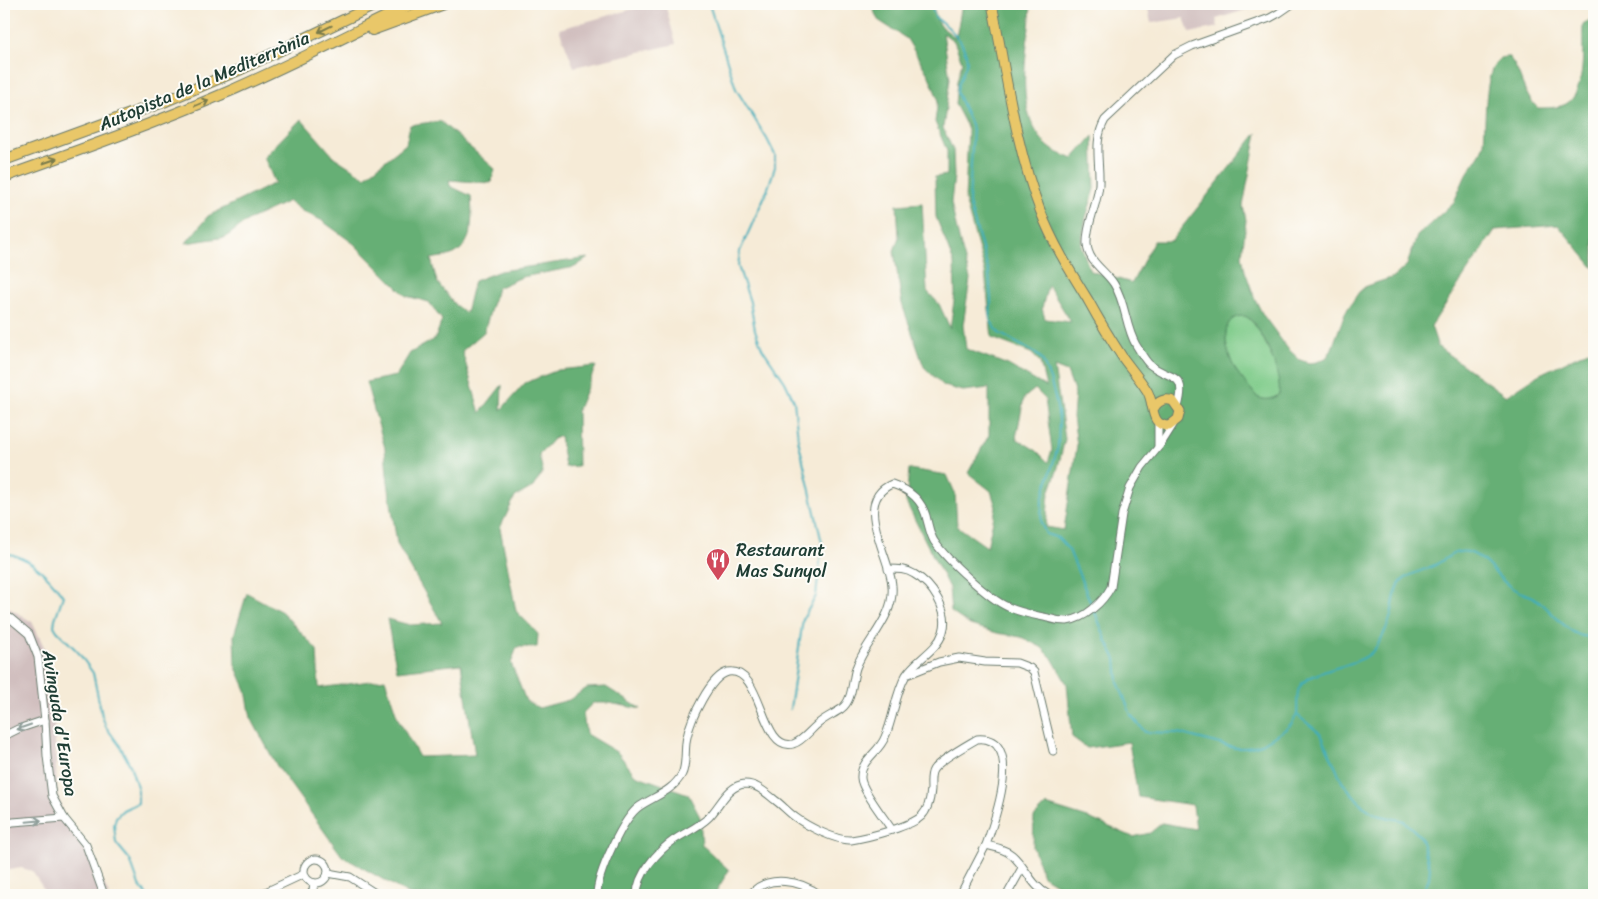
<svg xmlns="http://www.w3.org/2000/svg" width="1598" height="899" font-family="Sriracha,sans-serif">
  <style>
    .industrial { fill: #d1bfbf }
    .green { fill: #7ecb89; stroke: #4e845e }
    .forest { fill: #66af75; stroke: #427654; fill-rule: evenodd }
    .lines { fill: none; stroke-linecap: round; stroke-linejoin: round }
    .stream { stroke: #3faebb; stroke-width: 2 }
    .minor-casing { stroke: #6a7a6d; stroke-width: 9 }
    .major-casing { stroke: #6a7a6d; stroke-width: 11 }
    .highway-casing { stroke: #6a7a6d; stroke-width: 12 }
    .minor { stroke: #fff; stroke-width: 7 }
    .major { stroke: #e9c769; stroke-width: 9 }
    .highway { stroke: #e9c769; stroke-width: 10 }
    .oneway { stroke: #7a7b4c }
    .oneway2 { stroke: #8f9e9a }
    .labels { text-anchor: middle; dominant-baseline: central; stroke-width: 4; stroke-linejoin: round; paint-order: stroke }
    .street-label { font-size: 18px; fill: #1f3d34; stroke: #fdfcf7 }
    .poi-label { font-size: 18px; fill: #1f3d34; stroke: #fdfcf7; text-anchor: start }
  </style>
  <rect width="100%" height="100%" fill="#fdfcf7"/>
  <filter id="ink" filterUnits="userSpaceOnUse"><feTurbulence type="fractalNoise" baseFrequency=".02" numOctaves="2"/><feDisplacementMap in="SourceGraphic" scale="10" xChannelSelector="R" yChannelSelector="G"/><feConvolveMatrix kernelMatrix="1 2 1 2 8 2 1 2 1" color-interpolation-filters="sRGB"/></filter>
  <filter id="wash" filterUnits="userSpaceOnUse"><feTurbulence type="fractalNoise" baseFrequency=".0096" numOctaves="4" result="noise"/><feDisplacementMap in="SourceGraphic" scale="20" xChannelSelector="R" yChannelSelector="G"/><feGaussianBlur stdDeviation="1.12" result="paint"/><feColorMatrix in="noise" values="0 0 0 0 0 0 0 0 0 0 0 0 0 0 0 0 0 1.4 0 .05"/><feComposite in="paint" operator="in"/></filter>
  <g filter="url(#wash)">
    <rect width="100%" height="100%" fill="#f6ebd7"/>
    <!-- industrial -->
    <g class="industrial">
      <polygon points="651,4 665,4 676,44 574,67 559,29"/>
      <polygon points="1147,4 1265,4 1216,19 1218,27 1190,33 1184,18 1151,23"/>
      <polygon points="4,607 11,609 32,622 46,651 54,713 57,790 64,818 86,845 109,895 44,895 43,888 32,871 21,868 4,871"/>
    </g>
    <!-- green -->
    <path class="green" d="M1245 316C1259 322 1277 367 1280 382 1281 386 1280 390 1279 394 1273 400 1265 401 1257 397 1250 387 1241 379 1235 369 1226 353 1216 315 1245 316Z"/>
    <!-- forest -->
    <g class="forest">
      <path d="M871 4H932L939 25 956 38 962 4H1031C1029 49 1010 112 1049 147 1056 153 1065 155 1073 159L1093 136 1095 189 1086 217 1081 245 1090 271 1132 283 1154 241H1171L1257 133 1243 206 1246 220 1242 256 1245 271 1255 299 1263 315 1288 349 1300 360 1309 363 1317 362 1326 358 1331 351 1345 313 1359 292 1366 286 1394 277 1407 265 1417 236 1454 202 1465 177 1481 152 1484 143C1486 124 1483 67 1501 58 1503 57 1506 57 1509 57 1522 72 1522 95 1538 108 1547 108 1558 108 1566 104 1587 92 1582 46 1583 25L1594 17V268L1558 225 1495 230 1431 326 1438 347 1506 396 1538 375 1594 348V895H1113L1109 894 1066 890 1043 876 1033 847 1034 817 1046 805 1091 819 1133 837 1150 833 1162 823 1196 829 1193 805 1138 797 1129 742 1087 748 1072 737 1067 684 1052 658 1041 647 1021 637 997 633 970 625 951 612 949 588 906 502 909 469 947 475 955 493 957 526 987 547 996 507 991 491 968 473 989 435V388L963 391 944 386 924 367 902 304 894 251 899 237 897 205 922 203 927 291 939 304 950 328 955 294 954 263 936 217 935 177 947 175V151L935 122 938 99 929 76 907 39 878 20ZM943 33 954 41 962 62 957 81 955 104 968 129 965 200 985 272 992 338 1031 353 1040 362 1046 387 1008 365 966 349 963 325 970 279 957 231 951 203 954 176 953 150 943 128 950 79ZM1048 285 1071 322 1045 319 1042 308ZM1245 316C1262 323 1282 377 1279 394 1273 400 1265 401 1257 397 1250 387 1241 379 1235 369 1226 353 1216 315 1245 316ZM1054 367 1067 372 1075 394 1073 417 1077 445 1064 530 1046 527 1049 493 1057 471 1065 439ZM1035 389 1045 399 1052 450 1048 462 1037 451 1016 438 1024 398Z"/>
      <path d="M301 119 334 157 365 177 406 144 410 125 440 121 495 169 491 183 449 180 450 186 471 196C472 216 475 243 454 254 448 257 438 257 431 259L437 282 455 305 466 313 474 281 500 271 588 258 575 267 522 277 497 288 484 332 462 351 480 413 502 385 501 410 525 383 558 370 596 366 577 411 578 466 565 467 560 436 553 439 539 455 543 472 533 487 515 497 500 528 516 611 538 634 537 647H517L511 663 526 701 539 708 569 700 587 688 606 687 641 709 609 703H593L583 713 586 734 618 753 635 775 688 794 700 817 702 845 729 870 714 895H410L342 856 277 766 251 718 246 690 235 665 234 635 247 593 282 612 317 650 319 688 385 679 398 719 419 757 475 755 461 664 397 671 387 619 410 625 442 623 397 544 387 475 385 448 366 382 396 376 410 353 435 339 442 320 429 302 406 296 353 243 321 220 302 211 289 201 248 220 226 237 186 243 208 216 275 183 264 157Z"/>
    </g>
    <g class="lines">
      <!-- stream -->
      <g class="stream">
        <polyline points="709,4 736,89 767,139 775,155 775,167 767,191 740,251 738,266 750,302 755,330 762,348 785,382 794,401 798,439 822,543 816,596 803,619 790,709"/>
        <polyline points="931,4 935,17 949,28 961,42 966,54 967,62 958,85 957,93 973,129 969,203 989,272 991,300 990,320 999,333 1035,353 1042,359 1050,379 1056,401 1059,420 1058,447 1042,500 1041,523 1046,534 1058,538 1069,550 1092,606"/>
        <path d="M4 553C29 556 49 576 63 596L55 619 54 626 57 631 78 652 93 673 102 716 106 727 120 746 130 765 138 790V803L123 810 116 817 114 825 116 843 130 860 139 885 147 895"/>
        <polyline points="1094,610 1107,642 1116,659 1118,682 1131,715 1145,732 1178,733 1235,748 1247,748 1262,744 1286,729 1291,724 1297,715 1321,734 1342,782 1363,806 1377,815 1404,821 1420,836 1430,867 1429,878 1422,895"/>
        <path d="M1297 715C1298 706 1296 696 1299 688 1308 669 1356 668 1372 652 1380 643 1388 627 1391 615 1394 603 1394 589 1403 580 1412 572 1426 570 1437 564 1447 558 1456 549 1468 552 1486 557 1496 578 1512 588 1520 593 1531 595 1539 601 1550 610 1569 634 1583 636 1586 637 1591 636 1594 636"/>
      </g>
    </g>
  </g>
  <g filter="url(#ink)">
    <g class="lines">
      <!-- minor casing -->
      <g class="minor-casing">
        <g id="minor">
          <path d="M1178 407C1188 371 1170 381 1149 364 1144 359 1140 351 1136 345 1125 326 1126 303 1114 284 1105 270 1088 262 1087 244 1086 224 1098 204 1099 184 1100 161 1093 141 1105 120L1174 55 1192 46 1270 18 1279 13 1292 4"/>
          <polyline points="1158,446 1158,423"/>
          <path d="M888 569C898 569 906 569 914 574 932 584 950 611 943 632 937 651 916 659 906 675 895 694 894 717 885 737 879 753 860 760 861 778 861 789 885 819 892 830 917 821 929 819 931 789 931 783 930 775 933 770 938 761 967 745 977 739 1026 735 994 822 986 845 995 847 1005 849 1012 855 1026 867 1031 886 1049 895"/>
          <polyline points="4,616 10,618 29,634 38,657 45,720 47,756 52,796 64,818 86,845 104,895"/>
          <polyline points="909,674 939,662 959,658 985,662 1017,663 1030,668 1034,672 1053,751"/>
          <polyline points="4,736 18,729 45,720"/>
          <polyline points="4,825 13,822 64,818"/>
          <circle cx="316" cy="871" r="12"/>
          <polyline points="328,873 350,877 378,895"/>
          <polyline points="259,895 304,874"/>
          <polyline points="310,895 313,890 314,883"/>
          <path d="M597 895C597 875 623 817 640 806 655 796 673 791 682 774 687 764 684 748 687 737 690 721 710 676 728 672 763 666 760 752 793 744 803 741 811 729 819 723 826 717 834 714 841 709 853 701 852 680 856 668 866 640 895 617 892 586 891 557 851 501 892 484 910 490 923 500 927 520 929 527 930 534 934 541 946 559 989 599 1008 607 1021 613 1035 615 1048 618 1054 620 1061 621 1067 621 1085 619 1103 602 1111 587L1122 514 1130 488 1142 467 1161 444 1173 425"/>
          <path d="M637 895C637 874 658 851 674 840 686 832 699 827 709 817 720 806 728 785 745 784 757 784 766 793 775 800 782 805 788 812 795 817 807 826 836 841 851 840 865 838 879 834 892 830"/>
          <path d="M750 895C767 873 802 881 820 895"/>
          <polyline points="960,895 986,845"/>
          <polyline points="1007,895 1022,868"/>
        </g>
      </g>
      <!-- major casing -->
      <g class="major-casing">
        <path id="major" d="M992 4C1006 72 1015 145 1040 210 1052 242 1070 271 1088 300 1099 320 1111 340 1123 358 1131 369 1139 378 1146 389 1156 402 1148 426 1169 426L1178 419 1180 411 1173 401C1165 398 1158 401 1154 408"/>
      </g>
      <!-- highway casing -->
      <g class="highway-casing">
        <g id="highway">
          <polyline points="372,30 443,4"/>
          <polyline points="4,160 166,101 239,70 377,4"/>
          <path d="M4 177C80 150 156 123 230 91 292 64 352 33 412 4"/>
        </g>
      </g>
      <!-- minor -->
      <use href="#minor" class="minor"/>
      <!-- major -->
      <use href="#major" class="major"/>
      <!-- highway -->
      <use href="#highway" class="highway"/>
    </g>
    <!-- one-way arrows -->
    <defs><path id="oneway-shaft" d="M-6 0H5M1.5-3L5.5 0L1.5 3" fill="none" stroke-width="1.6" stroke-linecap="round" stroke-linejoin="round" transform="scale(1.25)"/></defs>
    <g class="oneway">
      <use href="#oneway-shaft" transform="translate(325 29) rotate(154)"/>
      <use href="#oneway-shaft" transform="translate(202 103) rotate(-23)"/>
      <use href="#oneway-shaft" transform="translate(50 161) rotate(-19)"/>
    </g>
    <g class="oneway2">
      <use href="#oneway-shaft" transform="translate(24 727) rotate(161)"/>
      <use href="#oneway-shaft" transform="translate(34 821) rotate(-5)"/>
    </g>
  </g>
  <!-- icons -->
  <defs>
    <g id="restaurant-pin" transform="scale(1.25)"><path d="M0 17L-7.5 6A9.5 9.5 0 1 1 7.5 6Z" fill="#d1495b" stroke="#fdfcf7"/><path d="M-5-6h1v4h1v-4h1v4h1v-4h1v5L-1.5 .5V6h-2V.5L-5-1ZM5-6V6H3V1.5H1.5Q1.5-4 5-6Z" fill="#fff"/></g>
  </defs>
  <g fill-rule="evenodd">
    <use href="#restaurant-pin" x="718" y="560"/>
  </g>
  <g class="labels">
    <!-- street labels -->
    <g class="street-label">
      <text transform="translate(204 81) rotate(-23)">Autopista de la Mediterrània</text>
      <text transform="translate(60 723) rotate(81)">Avinguda d'Europa</text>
    </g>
    <!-- poi labels -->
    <g class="poi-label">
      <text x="736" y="550">Restaurant<tspan x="736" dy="21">Mas Sunyol</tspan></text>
    </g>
  </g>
  <!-- margin -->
  <rect width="1598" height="899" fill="none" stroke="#fdfcf7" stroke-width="20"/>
</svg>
